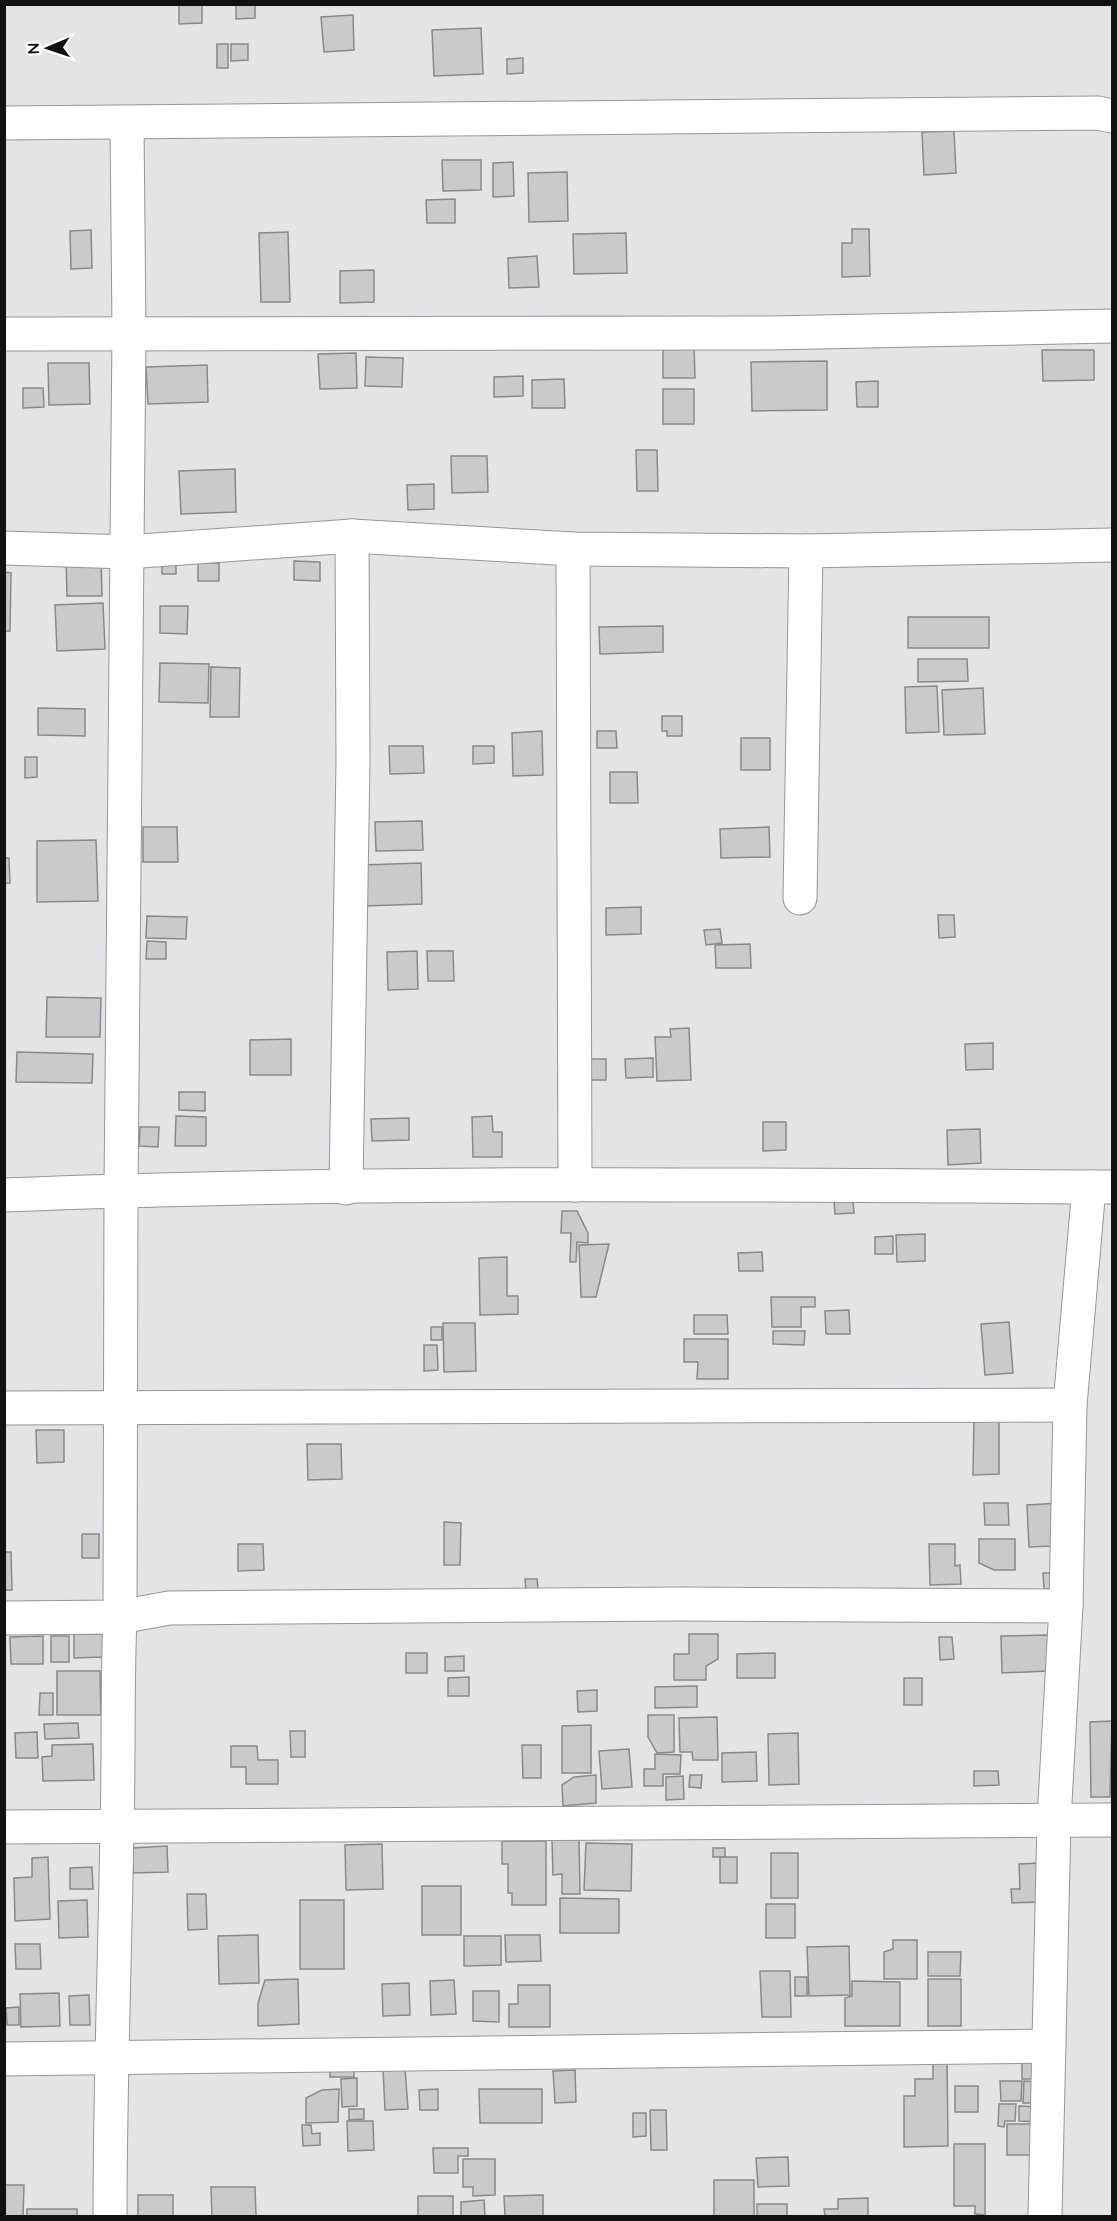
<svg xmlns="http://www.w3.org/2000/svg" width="1117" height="2221" font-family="Quicksand,sans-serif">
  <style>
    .building { fill: #c9cace; stroke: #89898d; stroke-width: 1.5 }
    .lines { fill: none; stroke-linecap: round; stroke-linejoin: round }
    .street-casing { stroke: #959699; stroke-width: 35 }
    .street { stroke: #fff; stroke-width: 33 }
  </style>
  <rect width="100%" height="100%" fill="#e3e4e7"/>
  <!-- building -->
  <g class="building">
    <polygon points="179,4 202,4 202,23 179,24"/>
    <polygon points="236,4 255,4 255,18 236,19"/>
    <polygon points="353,15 354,50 324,52 321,17"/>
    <polygon points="481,28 483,74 434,76 432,30"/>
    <rect x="217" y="44" width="11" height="24"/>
    <polygon points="231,44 248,44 248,60 231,61"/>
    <polygon points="523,58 523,73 507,74 507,59"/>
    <polygon points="954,131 956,173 924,175 922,132"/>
    <polygon points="442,160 481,160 481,190 443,191"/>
    <polygon points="513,162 514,196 493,197 493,163"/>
    <polygon points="567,172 568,221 529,222 528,173"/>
    <polygon points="455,199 455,223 427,223 426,200"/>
    <polygon points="852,229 869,229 870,276 842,277 842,243 852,243"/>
    <polygon points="91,230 92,268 71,269 70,231"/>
    <polygon points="288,232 290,302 261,302 259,233"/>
    <polygon points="626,233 627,273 574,274 573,234"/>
    <polygon points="537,256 539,287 509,288 508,258"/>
    <polygon points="374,270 374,302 340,303 340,271"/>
    <polygon points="694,345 695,378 663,378 663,346"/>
    <polygon points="1042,350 1094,350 1094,380 1043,381"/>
    <polygon points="356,353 357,388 320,389 318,354"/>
    <polygon points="366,357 403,358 402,387 365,386"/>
    <polygon points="827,361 827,410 752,411 751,362"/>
    <polygon points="48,363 89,363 90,404 49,405"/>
    <polygon points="207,365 208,402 148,404 146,367"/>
    <polygon points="523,376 523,396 494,397 494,377"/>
    <polygon points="564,379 565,408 532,408 532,380"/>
    <polygon points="878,381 878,407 857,407 856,382"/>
    <polygon points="23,388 43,388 44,407 23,408"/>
    <rect x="663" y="389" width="31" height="35"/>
    <polygon points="636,450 657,450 658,491 637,491"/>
    <polygon points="451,456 487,456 488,492 452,493"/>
    <polygon points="235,469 236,512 181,514 179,471"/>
    <polygon points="434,484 434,509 408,510 407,485"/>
    <polygon points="101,559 102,596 67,596 66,561"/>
    <polygon points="294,561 320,562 320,581 294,580"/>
    <rect x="162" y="562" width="14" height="12"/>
    <rect x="198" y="563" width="21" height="18"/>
    <polygon points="4,572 11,573 10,631 4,631"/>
    <polygon points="103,603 105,649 57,651 55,605"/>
    <polygon points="160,606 188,606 187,634 160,633"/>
    <rect x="908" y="617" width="81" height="31"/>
    <polygon points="663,626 663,652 600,654 599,627"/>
    <polygon points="918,659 967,659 968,681 918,682"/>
    <polygon points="160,663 209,664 208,703 159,702"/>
    <polygon points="211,667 240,668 239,717 210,717"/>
    <polygon points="937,686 939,732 906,733 905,687"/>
    <polygon points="983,688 985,734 944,735 942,690"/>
    <polygon points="38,708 85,709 85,736 38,735"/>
    <polygon points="662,716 682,716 682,736 667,736 667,731 662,731"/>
    <polygon points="542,731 543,775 513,776 512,733"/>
    <polygon points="597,731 616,731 617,748 597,748"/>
    <rect x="741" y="738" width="29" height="32"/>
    <polygon points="389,746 423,746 424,773 390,774"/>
    <polygon points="473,746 494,746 494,763 473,764"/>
    <polygon points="25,757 37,757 37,777 25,778"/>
    <polygon points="610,772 637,772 638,803 610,803"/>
    <polygon points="422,821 423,850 376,851 375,822"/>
    <polygon points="143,827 177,827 178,862 143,862"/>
    <polygon points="769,827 770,857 721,858 720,829"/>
    <polygon points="96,840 98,901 37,902 37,841"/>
    <polygon points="4,858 9,858 10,883 4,883"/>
    <polygon points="421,863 422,904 364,906 362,865"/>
    <polygon points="641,907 641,934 606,935 606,908"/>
    <polygon points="938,915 954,915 955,937 939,938"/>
    <polygon points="147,916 187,917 186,939 146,938"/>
    <polygon points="720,929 722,943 706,945 704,930"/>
    <polygon points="147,941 166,942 166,959 146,959"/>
    <polygon points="750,944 751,968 716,968 715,945"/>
    <polygon points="417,951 418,989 388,990 387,952"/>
    <polygon points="427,951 453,951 454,981 428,981"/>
    <polygon points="47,997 101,998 100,1037 46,1037"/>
    <polygon points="689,1028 691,1080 657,1081 655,1037 671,1037 670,1029"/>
    <polygon points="291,1039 291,1075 250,1075 250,1040"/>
    <polygon points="993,1043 993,1069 966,1070 965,1044"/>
    <polygon points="17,1052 93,1054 92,1083 16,1082"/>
    <polygon points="653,1058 653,1077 626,1078 625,1059"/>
    <rect x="583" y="1059" width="23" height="21"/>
    <polygon points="179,1092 205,1092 205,1111 179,1110"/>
    <polygon points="176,1116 206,1117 206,1146 175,1146"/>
    <polygon points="492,1116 493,1132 502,1132 502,1157 473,1157 472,1117"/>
    <polygon points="409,1118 409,1140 372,1141 371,1119"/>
    <polygon points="763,1122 786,1122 786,1150 763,1151"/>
    <polygon points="140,1127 159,1127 158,1147 139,1146"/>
    <polygon points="980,1129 981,1163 948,1165 947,1130"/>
    <polygon points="834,1201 853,1201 854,1213 835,1214"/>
    <polygon points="562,1211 577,1211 588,1233 588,1243 577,1242 576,1262 570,1262 571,1233 561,1233"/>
    <polygon points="925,1234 925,1261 897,1262 896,1235"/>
    <polygon points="893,1236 893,1254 875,1254 875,1237"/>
    <polygon points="609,1244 596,1297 581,1297 579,1245"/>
    <polygon points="762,1252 763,1271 739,1271 738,1253"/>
    <polygon points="507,1257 507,1296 518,1296 518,1314 480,1315 479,1258"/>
    <polygon points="771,1297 815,1297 815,1307 801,1307 801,1327 772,1327"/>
    <polygon points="849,1310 850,1334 826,1334 825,1311"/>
    <polygon points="694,1315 727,1315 728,1334 694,1334"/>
    <polygon points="1009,1322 1013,1373 985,1375 981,1324"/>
    <polygon points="443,1323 475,1323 476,1371 444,1372"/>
    <rect x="431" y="1327" width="11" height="13"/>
    <polygon points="773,1331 805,1331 804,1345 773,1344"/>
    <polygon points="684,1339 728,1339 728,1379 697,1379 698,1362 684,1362"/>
    <polygon points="424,1345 437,1345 438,1370 424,1371"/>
    <polygon points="974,1421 999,1421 999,1474 973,1475"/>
    <polygon points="36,1430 64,1430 64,1462 37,1463"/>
    <polygon points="307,1444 341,1444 342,1479 308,1480"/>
    <polygon points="984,1503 1008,1503 1009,1525 985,1525"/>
    <polygon points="1060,1503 1051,1546 1029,1547 1027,1505"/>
    <polygon points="444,1522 461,1523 460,1565 444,1565"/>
    <rect x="82" y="1534" width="17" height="24"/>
    <polygon points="979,1539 1015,1539 1015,1570 994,1570 979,1563"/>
    <polygon points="238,1544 263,1544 264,1570 238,1571"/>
    <polygon points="929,1544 955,1544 955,1566 960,1565 961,1584 930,1585"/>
    <polygon points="4,1552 11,1552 12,1590 4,1590"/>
    <polygon points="1043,1573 1061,1573 1062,1588 1044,1589"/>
    <polygon points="525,1579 537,1579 538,1590 526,1591"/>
    <polygon points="74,1634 103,1634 103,1657 74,1658"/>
    <polygon points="689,1634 718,1634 718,1659 706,1666 706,1680 674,1680 674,1654 689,1654"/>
    <polygon points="1048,1635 1049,1671 1002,1673 1001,1636"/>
    <polygon points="43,1636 43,1664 11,1664 10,1637"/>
    <rect x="51" y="1636" width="18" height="26"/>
    <polygon points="939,1637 952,1637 954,1659 940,1660"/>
    <rect x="406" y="1653" width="21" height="20"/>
    <polygon points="775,1653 775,1678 737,1678 737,1654"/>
    <polygon points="464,1656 464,1671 445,1671 445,1657"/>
    <polygon points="57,1671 100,1671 101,1715 57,1715"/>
    <polygon points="469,1677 469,1696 448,1696 448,1678"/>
    <rect x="904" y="1678" width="18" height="27"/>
    <polygon points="697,1686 697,1707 655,1708 655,1687"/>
    <polygon points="597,1690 597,1711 578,1712 577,1691"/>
    <polygon points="40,1693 53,1693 53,1715 39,1715"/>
    <polygon points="648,1715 674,1715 674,1752 657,1753 648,1737"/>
    <polygon points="717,1717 718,1760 693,1760 692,1752 680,1752 679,1718"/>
    <polygon points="1112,1721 1110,1797 1091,1797 1090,1722"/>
    <polygon points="78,1723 79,1738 45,1739 44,1724"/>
    <polygon points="591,1725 591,1773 562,1773 562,1726"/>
    <polygon points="290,1731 305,1731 305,1757 291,1757"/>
    <polygon points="37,1732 38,1758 16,1758 15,1733"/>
    <polygon points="798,1733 799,1784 769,1785 768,1734"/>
    <polygon points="93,1744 94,1780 43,1781 42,1757 52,1756 52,1745"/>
    <polygon points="522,1745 541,1745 541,1778 523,1778"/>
    <polygon points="231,1746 257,1746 258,1760 278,1760 278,1784 246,1784 246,1767 231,1767"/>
    <polygon points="629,1749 632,1787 602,1789 599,1751"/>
    <polygon points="756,1752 757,1781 722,1782 722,1753"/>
    <polygon points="655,1754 681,1755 680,1774 663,1774 663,1786 644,1786 644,1769 655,1769"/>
    <polygon points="974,1771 998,1771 999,1785 974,1786"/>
    <polygon points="596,1775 596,1803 563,1806 562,1785 574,1777"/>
    <polygon points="690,1775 702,1775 701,1788 689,1787"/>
    <polygon points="683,1776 684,1799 666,1800 666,1777"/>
    <polygon points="552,1839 579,1839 580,1894 562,1894 562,1874 553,1875"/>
    <polygon points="502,1841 546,1841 546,1905 512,1905 512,1893 508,1893 508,1864 502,1864"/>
    <polygon points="586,1843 632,1844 631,1891 584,1890"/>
    <polygon points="382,1844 383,1889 346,1890 345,1845"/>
    <polygon points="167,1846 168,1872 133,1873 132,1848"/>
    <rect x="713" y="1848" width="12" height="9"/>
    <rect x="771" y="1853" width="27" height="45"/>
    <polygon points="48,1857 50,1919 15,1921 14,1878 32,1877 32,1858"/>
    <rect x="720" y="1857" width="17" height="26"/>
    <polygon points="1041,1863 1042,1902 1012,1903 1011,1889 1020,1889 1019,1864"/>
    <polygon points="92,1867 93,1889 70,1889 70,1868"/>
    <rect x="422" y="1886" width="39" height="49"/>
    <polygon points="187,1894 206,1894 207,1929 188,1930"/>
    <polygon points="560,1898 619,1899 619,1933 560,1933"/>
    <polygon points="87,1900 88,1937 59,1938 58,1901"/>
    <rect x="300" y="1900" width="44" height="69"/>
    <rect x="766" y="1904" width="29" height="34"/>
    <polygon points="258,1935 259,1983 219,1984 218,1936"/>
    <polygon points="505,1935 540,1935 541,1961 506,1962"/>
    <polygon points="464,1936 501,1936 501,1965 464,1966"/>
    <polygon points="893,1940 917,1940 917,1979 884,1979 884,1952 893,1949"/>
    <polygon points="15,1944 40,1944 41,1969 16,1969"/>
    <polygon points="849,1946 850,1995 809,1996 807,1947"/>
    <polygon points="928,1952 961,1952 960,1976 928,1976"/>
    <polygon points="760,1971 790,1971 791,2017 762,2017"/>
    <rect x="795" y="1977" width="12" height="19"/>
    <polygon points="298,1979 299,2024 258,2026 258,2003 265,1980"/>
    <rect x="928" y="1979" width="33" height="47"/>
    <polygon points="454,1980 456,2014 431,2015 430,1981"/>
    <polygon points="852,1981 900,1982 900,2026 845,2026 845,1998 852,1996"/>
    <polygon points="409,1983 410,2015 383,2016 382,1984"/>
    <polygon points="518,1985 550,1985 550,2027 509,2027 509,2004 518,2004"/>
    <polygon points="473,1991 499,1991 499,2022 473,2021"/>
    <polygon points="59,1993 60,2026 21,2027 20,1994"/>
    <polygon points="89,1995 90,2025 70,2025 69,1996"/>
    <polygon points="19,2007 19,2025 7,2025 6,2008"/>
    <rect x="1022" y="2056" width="18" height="23"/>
    <polygon points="933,2060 947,2060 948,2146 904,2147 904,2096 915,2096 915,2079 933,2079"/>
    <polygon points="354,2063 354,2077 330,2077 330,2064"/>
    <polygon points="405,2068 408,2109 385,2110 383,2069"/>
    <polygon points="575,2070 576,2102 555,2103 553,2071"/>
    <polygon points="357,2078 357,2106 342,2107 341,2079"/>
    <polygon points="1000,2081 1022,2081 1021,2101 1001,2101"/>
    <polygon points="1024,2081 1039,2082 1038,2103 1023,2103"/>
    <rect x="955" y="2086" width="23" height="26"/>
    <polygon points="339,2089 338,2122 306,2123 306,2098 322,2090"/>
    <polygon points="438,2089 438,2110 420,2110 419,2090"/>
    <polygon points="479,2089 542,2089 542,2123 480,2123"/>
    <polygon points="999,2104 1016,2104 1015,2121 1005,2121 1004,2127 998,2126"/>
    <polygon points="1019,2106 1041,2107 1040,2122 1019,2121"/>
    <polygon points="349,2109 364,2109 364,2119 349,2120"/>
    <polygon points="650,2110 666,2110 667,2150 651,2150"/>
    <polygon points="633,2113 646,2113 646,2136 633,2137"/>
    <polygon points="347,2121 373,2121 374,2150 348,2151"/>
    <rect x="1007" y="2124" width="32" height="31"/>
    <polygon points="302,2125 311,2125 312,2134 320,2133 320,2145 303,2146"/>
    <polygon points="954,2144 985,2144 985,2215 975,2214 975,2206 954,2206"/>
    <polygon points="433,2148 468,2148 468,2156 458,2156 458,2173 434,2173"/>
    <polygon points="788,2157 789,2186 758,2187 756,2158"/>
    <polygon points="463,2159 495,2159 495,2195 473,2196 473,2187 463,2187"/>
    <rect x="714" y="2180" width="40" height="36"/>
    <polygon points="4,2185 24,2185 23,2216 4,2216"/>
    <polygon points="211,2187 255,2187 256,2216 212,2216"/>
    <rect x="138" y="2195" width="35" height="21"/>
    <polygon points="543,2195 543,2216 505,2216 504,2196"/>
    <rect x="418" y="2196" width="35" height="20"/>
    <polygon points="868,2198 868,2216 825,2216 824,2209 838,2209 838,2199"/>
    <polygon points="484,2200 485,2216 461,2216 461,2202"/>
    <rect x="757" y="2204" width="30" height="12"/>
    <rect x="27" y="2209" width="50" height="7"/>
  </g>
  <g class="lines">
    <!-- street casing -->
    <g class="street-casing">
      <g id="street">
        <polyline points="4,123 1098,113 1112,116"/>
        <polyline points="4,334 769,333 1112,326"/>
        <polyline points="4,548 127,552 352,536 573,549 806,551 1112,545"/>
        <polyline points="573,549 575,1185"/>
        <polyline points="800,898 806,551"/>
        <polyline points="346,1188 353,761 352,536"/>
        <path d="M4 1195C373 1180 743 1185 1112 1187"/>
        <polyline points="4,1408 1070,1405"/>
        <polyline points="4,1618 120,1617 121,1190 129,332 127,123"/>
        <polyline points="4,1827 1112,1820"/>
        <polyline points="4,2059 1049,2046"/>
        <path d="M110 2216C110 2086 115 1956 117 1826 119 1756 117 1687 120 1617L169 1608 681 1604 1066 1606"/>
        <polyline points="1045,2216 1054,1820 1066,1606 1070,1405 1089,1187"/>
      </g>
    </g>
    <!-- street -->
    <use href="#street" class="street"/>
  </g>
  <!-- border -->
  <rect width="1117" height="2221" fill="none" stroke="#111112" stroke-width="12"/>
  <!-- north arrow -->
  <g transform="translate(48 48) rotate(268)" stroke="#ffffff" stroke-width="4.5" paint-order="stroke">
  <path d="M0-4.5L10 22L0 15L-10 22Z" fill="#111112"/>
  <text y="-9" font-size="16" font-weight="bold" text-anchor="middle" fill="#111112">N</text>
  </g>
</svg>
